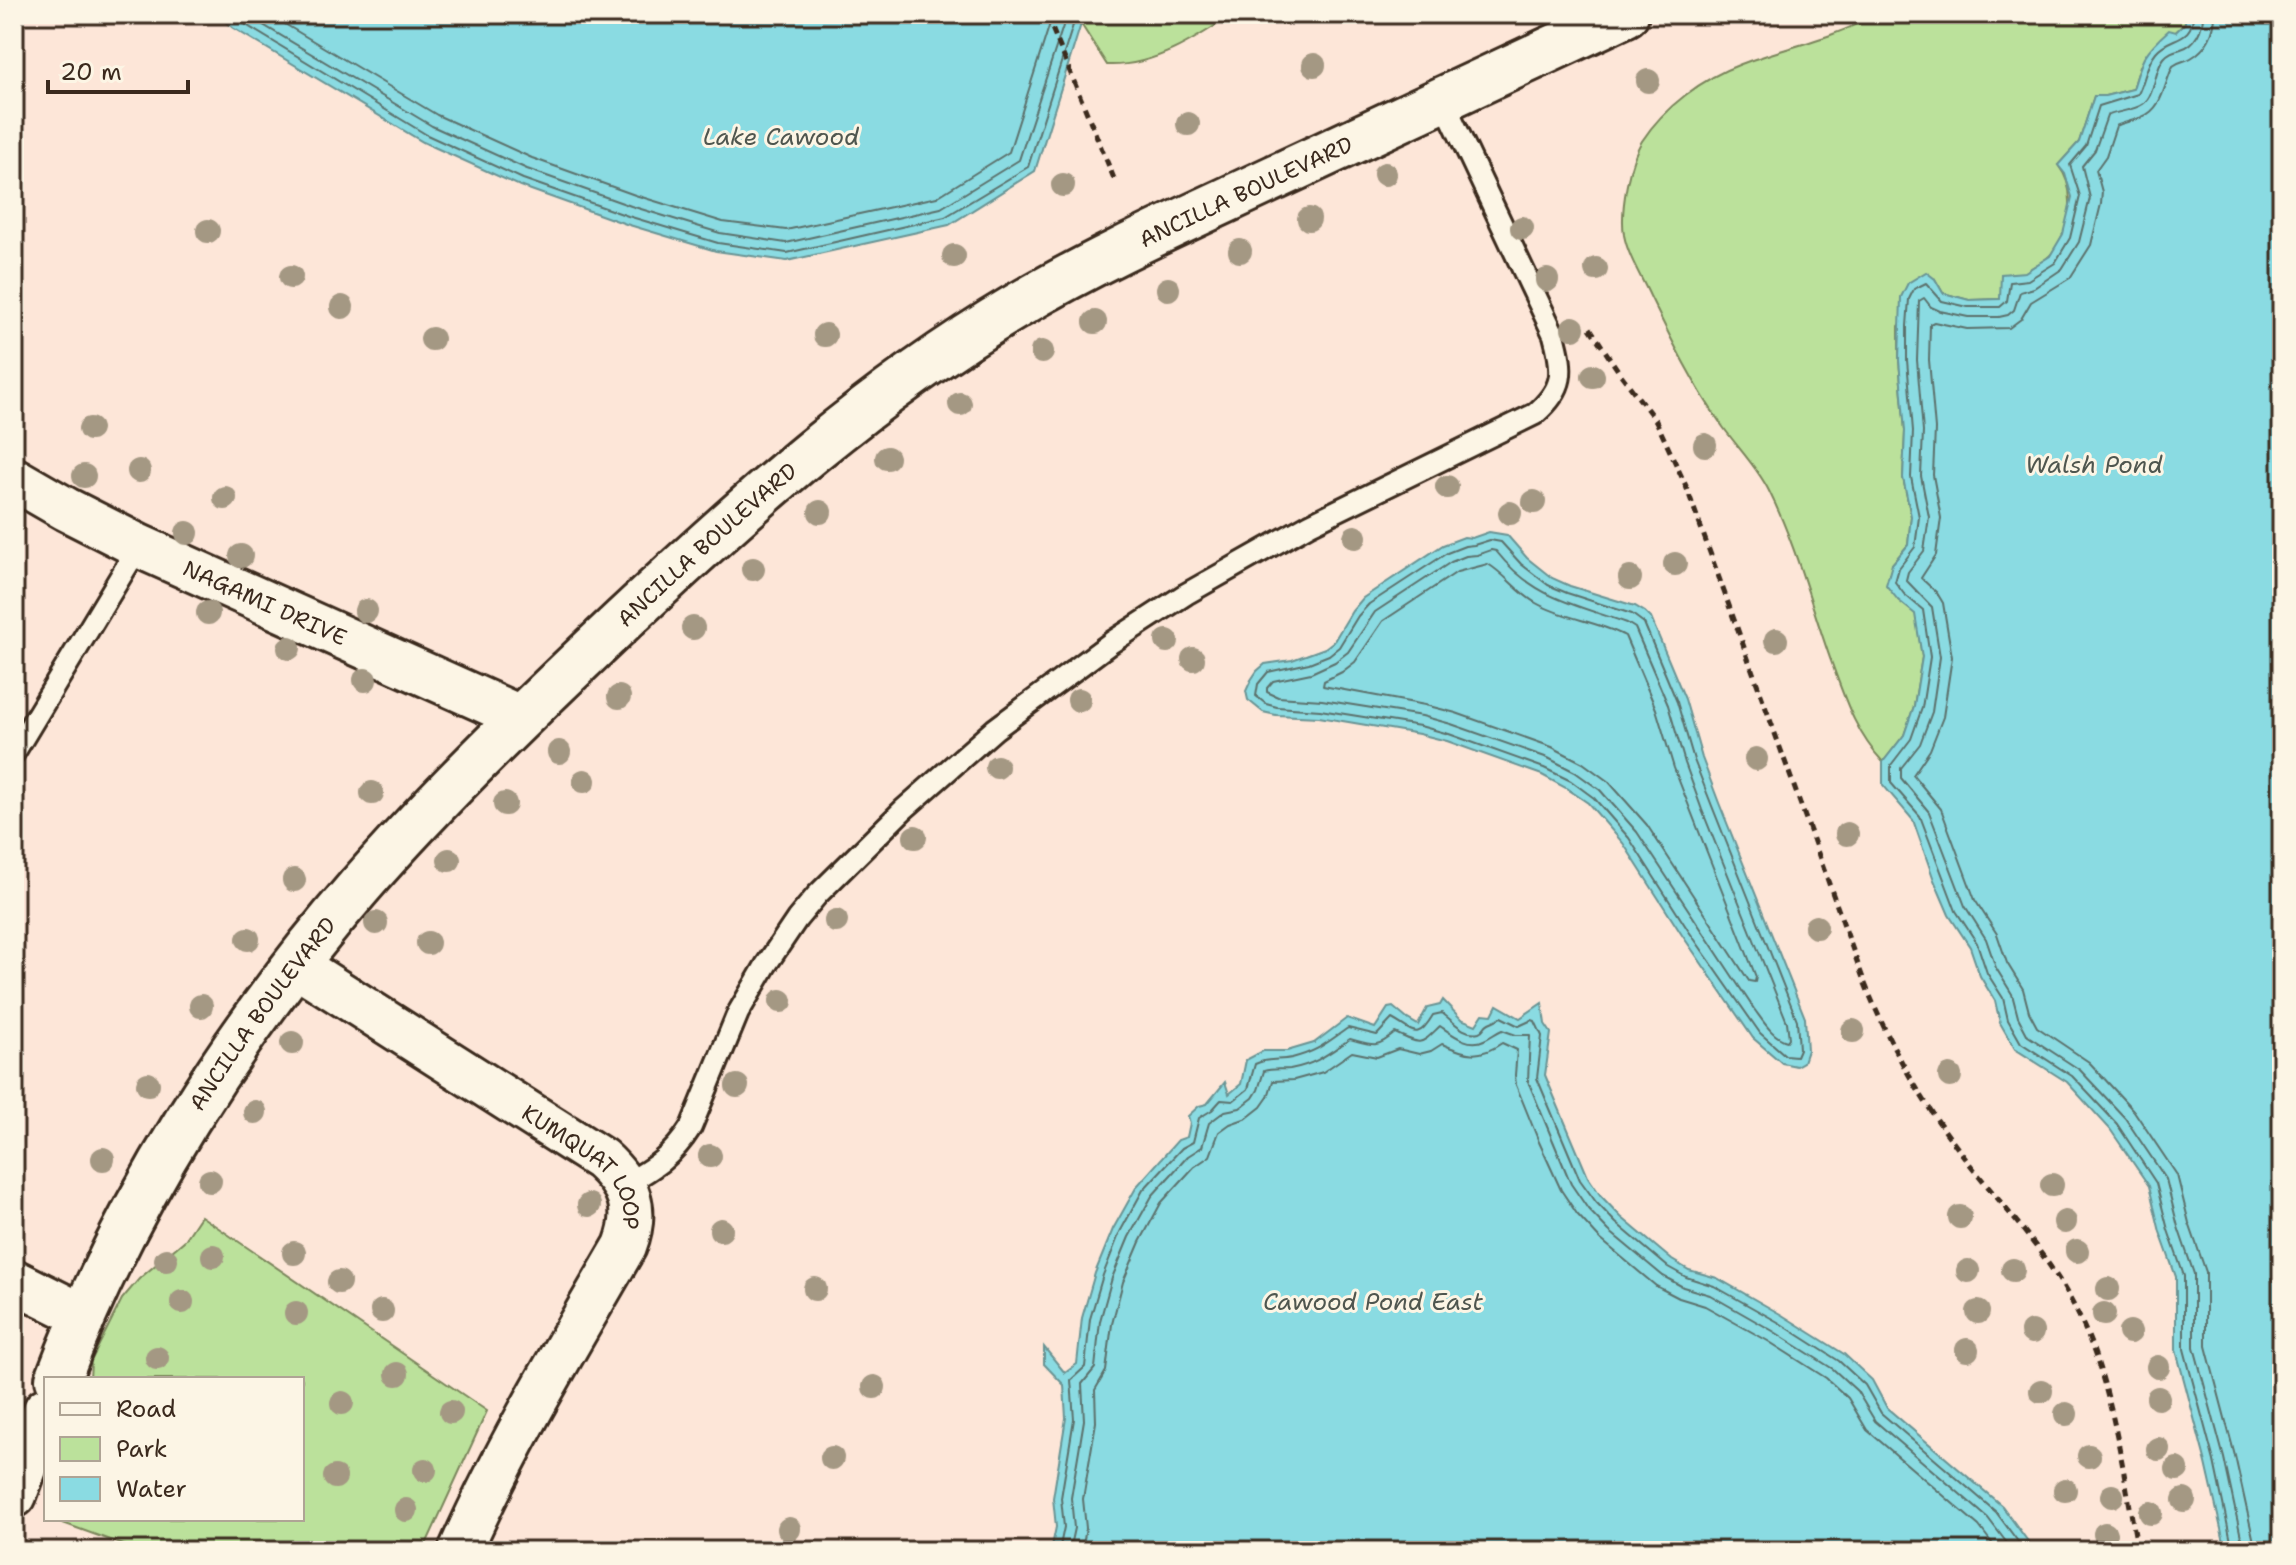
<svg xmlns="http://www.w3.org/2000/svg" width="2296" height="1565" font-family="'Shantell Sans',sans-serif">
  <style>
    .green { fill: #bbe19b; stroke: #7b865c; stroke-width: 2 }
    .water { fill: #8adbe2; stroke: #6a9494; stroke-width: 2 }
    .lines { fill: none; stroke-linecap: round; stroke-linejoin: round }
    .shore { stroke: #5b716c; stroke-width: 2 }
    .service-casing { stroke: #3b2a1e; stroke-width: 26 }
    .minor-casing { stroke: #3b2a1e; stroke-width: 48 }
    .tertiary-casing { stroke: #3b2a1e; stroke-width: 50 }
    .path { stroke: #3b2a1e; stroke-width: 5; stroke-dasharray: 8 6; stroke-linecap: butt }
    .service { stroke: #fcf5e5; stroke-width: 20 }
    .minor { stroke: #fcf5e5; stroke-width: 42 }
    .tertiary { stroke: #fcf5e5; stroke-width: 44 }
    .tree { fill: #a49883 }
    .labels { text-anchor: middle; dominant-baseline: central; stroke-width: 6; stroke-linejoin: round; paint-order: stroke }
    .street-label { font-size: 22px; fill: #3b2a1e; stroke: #fcf5e5 }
    .water-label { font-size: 24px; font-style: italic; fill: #4f564f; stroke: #fcf5e5 }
  </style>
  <rect width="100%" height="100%" fill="#fde6d8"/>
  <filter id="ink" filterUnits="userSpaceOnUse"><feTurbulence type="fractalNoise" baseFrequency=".0125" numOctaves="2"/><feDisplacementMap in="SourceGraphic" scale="16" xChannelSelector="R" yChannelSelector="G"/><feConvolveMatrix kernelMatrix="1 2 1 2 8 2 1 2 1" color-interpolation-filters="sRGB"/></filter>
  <g filter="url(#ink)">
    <!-- green -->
    <g class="green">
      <path d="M1103 14H1233C1196 39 1153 67 1107 65L1081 24Z"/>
      <path d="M1876 14H2185V23L2140 66 2133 89 2105 96H2094L2079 142 2058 165C2078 191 2071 228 2052 253 2046 261 2034 265 2026 272 2017 279 2008 290 2000 299L1969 300 1943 293 1935 279 1899 326V360L1905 431 1903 478 1911 516 1908 545 1892 564 1898 600 1916 614 1922 657 1914 706 1904 735 1883 762C1855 732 1845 699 1831 661 1811 605 1796 545 1769 491 1758 468 1738 448 1723 427 1694 386 1672 341 1650 296 1641 276 1628 256 1624 235 1620 210 1629 162 1642 141 1664 107 1703 78 1741 64 1786 47 1834 39 1876 14Z"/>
      <polygon points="201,1216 487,1411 423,1551 140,1551 52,1519 302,1519 302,1379 90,1379 91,1361 122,1299 139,1279 185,1240"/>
    </g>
    <!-- water -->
    <g class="water">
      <polygon points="215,14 1103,14 1081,24 1035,171 949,225 787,261 716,251 626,224 520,186 423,142 233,28"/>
      <path d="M2185 14H2282V1551H2226L2206 1463 2176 1350V1277L2160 1232 2149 1186 2110 1129 2067 1082 2015 1049 2000 1023 1995 1001 1980 976 1970 947 1949 915 1934 880 1913 820 1883 785V762L1904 735 1914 706 1922 657 1915 614 1898 600 1886 585 1892 564 1908 545 1911 516 1903 478 1905 431 1899 360 1901 297 1908 283 1926 272 1935 279 1943 293 1969 300 2000 299 2001 274 2025 272 2050 256 2063 234 2072 197 2065 174 2058 165 2079 142 2094 96H2105L2133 89C2142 58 2144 52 2169 30L2176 32 2185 23Z"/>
      <polygon points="1489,532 1507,535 1527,558 1552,578 1570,586 1635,606 1645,612 1651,618 1685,699 1702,758 1719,803 1805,1018 1807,1050 1803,1062 1796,1066 1782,1063 1753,1038 1682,935 1623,843 1588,803 1566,788 1542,775 1447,741 1419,734 1319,717 1276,715 1263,712 1248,700 1246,691 1251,680 1257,671 1265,664 1292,660 1325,648 1334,641 1352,611 1363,598 1443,545 1464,537 1472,538"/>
      <polygon points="1443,1000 1461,1019 1476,1025 1483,1014 1492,1015 1497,1005 1520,1018 1542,1003 1545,1024 1551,1033 1545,1075 1588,1177 1601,1196 1621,1217 1672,1260 1689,1270 1717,1278 1782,1315 1844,1354 1872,1380 1887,1408 2002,1506 2035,1551 1051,1551 1056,1527 1053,1498 1066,1418 1064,1385 1044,1364 1044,1347 1065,1373 1077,1364 1082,1318 1095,1273 1113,1229 1137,1186 1178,1140 1187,1137 1190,1123 1188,1116 1199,1106 1207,1104 1225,1082 1229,1094 1241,1084 1246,1060 1263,1051 1287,1051 1314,1043 1347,1018 1375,1028 1388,1008 1393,1007 1406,1018 1418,1025 1427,1008 1440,1005"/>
    </g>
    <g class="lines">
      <!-- shore -->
      <g class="shore">
        <polyline points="228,14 427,135 523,179 628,216 718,243 787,253 945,217 1028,167 1074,22 1084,14"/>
        <polyline points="245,14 432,126 527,169 631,206 720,233 786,243 941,208 1019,160 1067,14"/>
        <polyline points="268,14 437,115 532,158 635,195 723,222 786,230 937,197 1009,152 1053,14"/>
        <path d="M2193 14C2193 43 2170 35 2156 52 2146 64 2145 81 2138 94L2099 106 2086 146 2070 165 2080 196 2070 238 2055 263 2028 280 2010 282 2007 301 2000 307H1968L1942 301 1926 283 1914 289 1909 299 1907 326V360L1913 431 1911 477 1919 517 1915 547 1899 568 1895 582 1904 594 1923 610 1930 657 1922 708 1911 739 1891 765V783L1920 816 1956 911 1977 943 1987 973 2003 998 2008 1020 2021 1043 2072 1076 2117 1124 2156 1183 2168 1230 2184 1276V1349L2214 1461 2233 1551"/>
        <path d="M2203 14C2203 28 2196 45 2181 49 2174 51 2169 52 2164 58 2154 70 2156 94 2143 104 2133 111 2117 111 2107 116L2095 150 2082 166 2090 198 2079 242 2062 269 2034 288 2020 292 2014 310 2008 315 1999 317H1968L1940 311 1931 307 1924 298 1919 301 1917 360 1923 432 1921 476 1929 517 1924 551 1908 572 1906 580 1932 607 1940 657 1932 712 1920 744 1901 768V778L1929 812 1965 906 1986 939 1996 968 2012 994 2018 1017 2028 1036 2080 1070 2125 1118 2166 1179 2178 1227 2194 1274V1347L2224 1458 2244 1551"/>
        <path d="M2215 14C2215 32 2207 49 2191 58 2184 62 2179 61 2173 66 2164 84 2163 109 2142 117 2134 121 2124 122 2116 126L2106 156 2096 170 2102 192 2101 204 2091 245 2070 278 2031 302 2021 319 2009 328 1967 329 1934 322 1930 324 1929 360 1935 429 1933 475 1941 518 1936 555 1921 578 1937 593 1943 603 1952 657 1943 717 1930 750 1913 775 1941 809 1975 900 1997 934 2007 963 2023 989 2029 1012 2037 1027 2089 1062 2134 1111 2177 1175 2189 1223 2206 1272V1346L2235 1456 2256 1551"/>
        <polygon points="1490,540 1501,542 1521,564 1548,585 1567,593 1632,614 1644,623 1677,702 1694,760 1712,806 1797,1020 1799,1049 1796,1056 1785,1055 1760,1033 1688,930 1629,838 1594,798 1571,781 1544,768 1449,734 1420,726 1320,710 1277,707 1266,704 1256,696 1258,684 1268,672 1309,663 1329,655 1339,647 1358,616 1369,604 1447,553 1465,546 1474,545"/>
        <path d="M1491 550 1496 551C1534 599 1574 604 1627 623L1635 628 1668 705 1685 763 1702 810 1787 1022 1789 1038 1787 1041C1773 1038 1763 1021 1754 1009L1637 832 1600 790 1575 772 1548 758 1451 724 1422 716 1322 700 1278 697 1267 692V688L1273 681 1311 673 1335 662 1348 652 1375 612 1451 562 1466 556 1477 555Z"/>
        <path d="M1488 564C1505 574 1518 593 1536 603 1564 619 1598 621 1625 636L1656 709 1674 768 1756 977 1755 982 1749 981 1647 825 1609 782 1583 763 1552 747 1456 713 1425 705 1323 686 1324 681 1342 672 1355 662 1383 621 1457 572Z"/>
        <path d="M1059 1551 1064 1527 1061 1498 1074 1419 1071 1380 1085 1367 1090 1319 1103 1275 1120 1232 1143 1190 1182 1148 1193 1142 1199 1118 1212 1110 1221 1100 1233 1101 1248 1089 1255 1064C1269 1057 1278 1061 1292 1058 1319 1051 1326 1043 1348 1028L1377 1035 1392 1019C1414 1031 1417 1042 1433 1015L1442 1013C1452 1020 1464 1036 1479 1032 1485 1030 1483 1026 1489 1023 1493 1021 1497 1020 1501 1017L1519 1026 1532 1020 1535 1021 1542 1036 1537 1078 1580 1180 1596 1202 1616 1223 1668 1267 1686 1277 1714 1286 1778 1322 1839 1361 1865 1385 1881 1413 1996 1512 2025 1551"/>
        <path d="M1069 1551 1074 1528 1071 1498 1084 1420 1082 1384 1095 1368 1100 1321 1112 1278 1129 1237 1152 1196 1188 1156 1202 1147 1209 1123 1225 1111 1240 1108 1253 1098 1258 1090 1264 1071C1273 1068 1281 1070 1290 1069 1317 1064 1329 1053 1350 1039 1373 1045 1376 1049 1395 1033 1423 1046 1420 1045 1440 1026 1452 1034 1469 1048 1484 1040 1491 1037 1495 1033 1502 1030L1516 1035H1530L1528 1081 1571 1184 1588 1209 1609 1231 1663 1276 1683 1287 1710 1295 1773 1331 1833 1369 1857 1391 1875 1421 1988 1518 2013 1551"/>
        <path d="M1082 1551 1086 1528 1083 1499 1096 1422 1095 1390 1106 1371 1112 1324 1123 1282 1140 1242 1161 1203 1194 1167 1210 1156 1219 1132 1230 1124 1247 1118 1261 1107 1268 1097 1273 1081 1294 1080 1323 1072 1352 1052 1377 1057 1398 1049 1419 1054 1431 1051 1442 1044C1467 1055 1479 1059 1502 1043L1517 1050 1515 1075 1516 1085 1539 1142 1561 1190 1577 1214 1600 1239 1656 1286 1679 1298 1705 1306 1768 1341 1826 1378 1848 1398 1867 1430 1979 1526 1998 1551"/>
      </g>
      <!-- service casing -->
      <g class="service-casing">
        <g id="service">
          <polyline points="14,753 139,546"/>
          <path d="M624 1185C654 1168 672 1157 691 1127L738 1013 766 965 797 919 817 895 903 810 995 729 1112 642 1186 594 1310 524 1535 414C1565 388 1564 372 1554 335L1443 100"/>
        </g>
      </g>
      <!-- minor casing -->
      <g class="minor-casing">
        <g id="minor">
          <path id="s1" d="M14 479 66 509 139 546 520 717"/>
          <path id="s2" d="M296 965 601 1159C630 1185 639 1209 625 1246 567 1346 507 1445 460 1551"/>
          <polyline points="14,1281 82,1315"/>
        </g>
      </g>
      <!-- tertiary casing -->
      <g class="tertiary-casing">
        <g id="tertiary">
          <path id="s3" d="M58 1379C125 1202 235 1030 359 887 441 793 532 706 623 620 747 504 870 393 1017 306 1100 257 1189 218 1276 177 1393 123 1510 69 1626 14"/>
          <polyline points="14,1495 46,1410"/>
        </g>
      </g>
      <!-- path -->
      <g class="path">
        <polyline points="1047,16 1115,181"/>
        <path d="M1590 328 1619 372 1656 421 1686 486 1864 981C1888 1042 1919 1098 1959 1150 1997 1201 2045 1249 2074 1306 2113 1381 2122 1468 2138 1551"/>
      </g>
      <!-- service -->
      <use href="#service" class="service"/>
      <!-- minor -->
      <use href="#minor" class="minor"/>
      <!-- tertiary -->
      <use href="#tertiary" class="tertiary"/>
    </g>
    <!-- trees -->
    <g class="tree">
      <circle cx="1314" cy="65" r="12"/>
      <circle cx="1648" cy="81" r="12"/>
      <circle cx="1188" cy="124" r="12"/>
      <circle cx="1385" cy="174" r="12"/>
      <circle cx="1063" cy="185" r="12"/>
      <circle cx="1309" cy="219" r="12"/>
      <circle cx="1522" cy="228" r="12"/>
      <circle cx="208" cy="231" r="12"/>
      <circle cx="1240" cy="251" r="12"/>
      <circle cx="954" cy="256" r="12"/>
      <circle cx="1596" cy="269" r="12"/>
      <circle cx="291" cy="277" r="12"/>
      <circle cx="1547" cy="280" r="12"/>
      <circle cx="1168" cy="289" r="12"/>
      <circle cx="342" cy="307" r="12"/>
      <circle cx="1095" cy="322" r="12"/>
      <circle cx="1573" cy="328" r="12"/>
      <circle cx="825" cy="335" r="12"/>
      <circle cx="432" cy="339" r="12"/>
      <circle cx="1042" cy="352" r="12"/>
      <circle cx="1593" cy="376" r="12"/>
      <circle cx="960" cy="404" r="12"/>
      <circle cx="90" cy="429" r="12"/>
      <circle cx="1705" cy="445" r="12"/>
      <circle cx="887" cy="458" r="12"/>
      <circle cx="139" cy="471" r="12"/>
      <circle cx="84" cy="476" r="12"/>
      <circle cx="1447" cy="487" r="12"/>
      <circle cx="225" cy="498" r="12"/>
      <circle cx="1534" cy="502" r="12"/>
      <circle cx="820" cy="512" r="12"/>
      <circle cx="1510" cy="513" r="12"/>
      <circle cx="187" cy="533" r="12"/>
      <circle cx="1355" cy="537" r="12"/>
      <circle cx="241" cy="556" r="12"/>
      <circle cx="1675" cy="564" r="12"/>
      <circle cx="753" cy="569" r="12"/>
      <circle cx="1630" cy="578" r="12"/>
      <circle cx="366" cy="611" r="12"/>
      <circle cx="208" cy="613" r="12"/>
      <circle cx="693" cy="628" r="12"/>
      <circle cx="1776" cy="640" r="12"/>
      <circle cx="1167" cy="641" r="12"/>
      <circle cx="289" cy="648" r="12"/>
      <circle cx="1193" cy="659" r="12"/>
      <circle cx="365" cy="680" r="12"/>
      <circle cx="619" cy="697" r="12"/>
      <circle cx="1079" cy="700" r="12"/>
      <circle cx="559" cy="752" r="12"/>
      <circle cx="1756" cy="759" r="12"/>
      <circle cx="997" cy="767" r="12"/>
      <circle cx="584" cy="781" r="12"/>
      <circle cx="372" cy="793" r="12"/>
      <circle cx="505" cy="804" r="12"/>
      <circle cx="1847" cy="834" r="12"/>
      <circle cx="915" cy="837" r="12"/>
      <circle cx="449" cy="860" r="12"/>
      <circle cx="294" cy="880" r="12"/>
      <circle cx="836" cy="921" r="12"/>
      <circle cx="376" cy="923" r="12"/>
      <circle cx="1816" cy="927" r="12"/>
      <circle cx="248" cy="939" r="12"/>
      <circle cx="428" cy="943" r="12"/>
      <circle cx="781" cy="1001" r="12"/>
      <circle cx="201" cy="1006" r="12"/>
      <circle cx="1853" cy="1031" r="12"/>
      <circle cx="292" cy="1043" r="12"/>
      <circle cx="1950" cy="1076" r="12"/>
      <circle cx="148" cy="1084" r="12"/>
      <circle cx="737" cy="1086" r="12"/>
      <circle cx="255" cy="1112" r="12"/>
      <circle cx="710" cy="1156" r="12"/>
      <circle cx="103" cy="1159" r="12"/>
      <circle cx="210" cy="1181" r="12"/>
      <circle cx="2052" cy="1185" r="12"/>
      <circle cx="589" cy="1205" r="12"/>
      <circle cx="1960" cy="1217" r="12"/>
      <circle cx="2065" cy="1222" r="12"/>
      <circle cx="721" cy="1230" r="12"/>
      <circle cx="2077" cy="1251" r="12"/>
      <circle cx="294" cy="1253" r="12"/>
      <circle cx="213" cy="1256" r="12"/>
      <circle cx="166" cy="1260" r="12"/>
      <circle cx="2013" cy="1270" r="12"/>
      <circle cx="1968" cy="1271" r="12"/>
      <circle cx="339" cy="1282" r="12"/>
      <circle cx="815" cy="1289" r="12"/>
      <circle cx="2108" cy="1289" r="12"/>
      <circle cx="182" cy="1302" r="12"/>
      <circle cx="382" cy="1311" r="12"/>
      <circle cx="1978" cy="1312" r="12"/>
      <circle cx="296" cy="1313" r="12"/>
      <circle cx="2104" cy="1314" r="12"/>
      <circle cx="2032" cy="1332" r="12"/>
      <circle cx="2130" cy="1332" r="12"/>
      <circle cx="1967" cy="1350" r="12"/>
      <circle cx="157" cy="1358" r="12"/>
      <circle cx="2158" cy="1367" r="12"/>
      <circle cx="397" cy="1374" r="12"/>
      <circle cx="874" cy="1387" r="12"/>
      <circle cx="2041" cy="1391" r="12"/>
      <circle cx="2158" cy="1398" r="12"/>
      <circle cx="342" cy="1403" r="12"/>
      <circle cx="451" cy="1412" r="12"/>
      <circle cx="2066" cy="1414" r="12"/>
      <circle cx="2158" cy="1449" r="12"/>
      <circle cx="2089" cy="1456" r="12"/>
      <circle cx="832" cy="1458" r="12"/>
      <circle cx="2177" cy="1469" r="12"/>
      <circle cx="425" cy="1470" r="12"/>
      <circle cx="335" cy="1477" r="12"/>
      <circle cx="2065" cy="1490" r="12"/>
      <circle cx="2112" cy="1496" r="12"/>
      <circle cx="2184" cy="1500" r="12"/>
      <circle cx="406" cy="1510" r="12"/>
      <circle cx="2151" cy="1513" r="12"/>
      <circle cx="789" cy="1529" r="12"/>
      <circle cx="2105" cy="1534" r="12"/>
    </g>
  </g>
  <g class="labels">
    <!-- street labels -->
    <g class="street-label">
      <text stroke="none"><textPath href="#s3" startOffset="1716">ANCILLA BOULEVARD</textPath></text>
      <text stroke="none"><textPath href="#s3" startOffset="1068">ANCILLA BOULEVARD</textPath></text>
      <text stroke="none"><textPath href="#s1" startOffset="280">NAGAMI DRIVE</textPath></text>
      <text stroke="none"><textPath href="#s3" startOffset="420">ANCILLA BOULEVARD</textPath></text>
      <text stroke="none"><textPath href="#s2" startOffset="356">KUMQUAT LOOP</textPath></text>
    </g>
    <!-- water labels -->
    <g class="water-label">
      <text x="781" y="137">Lake Cawood</text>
      <text x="2094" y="465">Walsh Pond</text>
      <text x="1373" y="1302">Cawood Pond East</text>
    </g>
  </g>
  <!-- margin -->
  <rect width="2296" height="1565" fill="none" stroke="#fcf5e5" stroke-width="48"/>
  <rect x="24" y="24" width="2248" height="1517" fill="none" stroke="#3b2a1e" stroke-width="3" filter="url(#ink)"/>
  <!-- legend -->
  <rect x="44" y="1377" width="260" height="144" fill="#fcf5e5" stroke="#afa495" stroke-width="2"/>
  <rect x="60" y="1403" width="40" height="12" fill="#fcf5e5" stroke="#afa495" stroke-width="2"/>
  <text x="116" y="1417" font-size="24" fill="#3b2a1e">Road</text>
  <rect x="60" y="1437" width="40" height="24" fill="#bbe19b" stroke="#afa495" stroke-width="2"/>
  <text x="116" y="1457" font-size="24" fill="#3b2a1e">Park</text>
  <rect x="60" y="1477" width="40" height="24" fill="#8adbe2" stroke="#afa495" stroke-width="2"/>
  <text x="116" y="1497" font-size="24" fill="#3b2a1e">Water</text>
  <!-- scale -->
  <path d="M48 80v12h140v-12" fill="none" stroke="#3b2a1e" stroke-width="4"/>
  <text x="60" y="80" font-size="24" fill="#3b2a1e" stroke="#fcf5e5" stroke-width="6" paint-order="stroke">20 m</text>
</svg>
